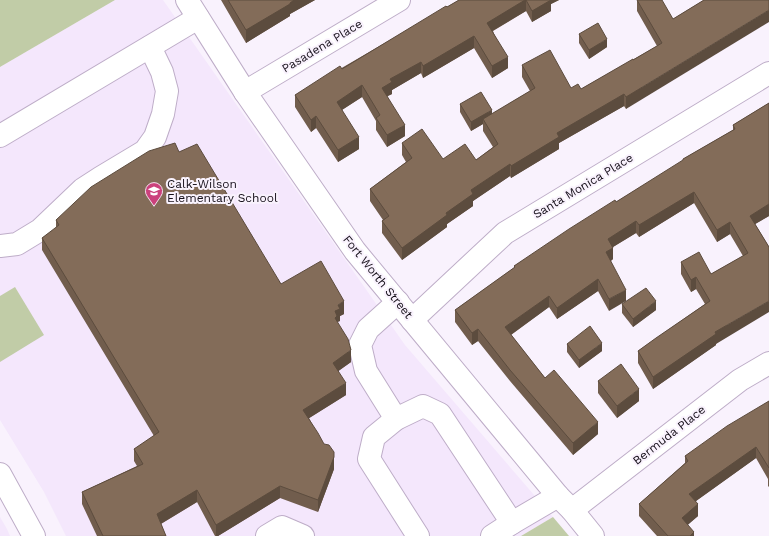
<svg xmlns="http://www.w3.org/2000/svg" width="769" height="536" font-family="'Work Sans',sans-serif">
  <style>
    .built { fill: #f4e7fc }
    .green { fill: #c1cca7 }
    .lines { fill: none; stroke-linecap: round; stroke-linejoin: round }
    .minor-casing { stroke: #beadc8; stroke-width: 24 }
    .minor { stroke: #fff; stroke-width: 22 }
    .wall { fill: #715d4d }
    .shaded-wall { fill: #5c4c3e }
    .building { fill: #836c59; stroke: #5c4c3e }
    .labels { text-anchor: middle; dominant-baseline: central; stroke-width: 4; stroke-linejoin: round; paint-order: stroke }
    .street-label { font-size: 12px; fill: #150f19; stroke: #f9f2fd }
    .poi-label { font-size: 12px; fill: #150f19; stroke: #f9f2fd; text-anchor: start }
  </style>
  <rect width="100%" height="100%" fill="#f9f2fd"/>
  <!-- built -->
  <g class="built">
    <polygon points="115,0 163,0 405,345 553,517 521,536 66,536 44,492 0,420 0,67"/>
    <polygon points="0,517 7,529 10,536 0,536"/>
  </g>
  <!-- green -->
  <g class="green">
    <polygon points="0,0 115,0 0,67"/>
    <polygon points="15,287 44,335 0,362 0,296"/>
    <polygon points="553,517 569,536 521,536"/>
  </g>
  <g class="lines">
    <!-- minor casing -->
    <g class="minor-casing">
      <g id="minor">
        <polyline points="187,0 245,92 355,251 558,496 572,510 593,536"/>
        <polyline points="245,92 399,0"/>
        <polyline points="0,136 198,18"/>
        <polyline points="0,246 17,244 40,230 83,189 100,178 145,151 155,137 163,114 167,91 162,72 150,47"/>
        <polyline points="412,320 505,233 769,73"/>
        <polyline points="396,419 366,371 360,345 368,329 398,302"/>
        <polyline points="0,474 34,536"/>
        <polyline points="572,510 740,380 769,363"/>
        <polyline points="267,536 282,527 303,536"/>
        <polyline points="418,536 369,459 374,437 396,419 423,406 440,414 512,523"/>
        <polyline points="492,536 512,523 558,496"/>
      </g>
    </g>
    <!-- minor -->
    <use href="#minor" class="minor"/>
  </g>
  <!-- wall -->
  <g class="wall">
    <polygon points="221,0 315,0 290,14 290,16 246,43"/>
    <polygon points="459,0 559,0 551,4 551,11 532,22 526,11 493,31 508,68 492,78 474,48 423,78 421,73 392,90 392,94 387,96 405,136 387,147 376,130 376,121 362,97 342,110 359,149 338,162 316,128 311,132 295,107 295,95"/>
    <polygon points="637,0 673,19 704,0 626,109 624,106 559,143 559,149 511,178 510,176 473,201 473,206 447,224 447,227 402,260 382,233 382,221 383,220 370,201 370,189 406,162 402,155 402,143 443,159 476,160 493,147 483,131 483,124 471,131 460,112 460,104 492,114 530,91 522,77 522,65 571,88 581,89 657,46 637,11"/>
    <polygon points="579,34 607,47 589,59 579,43"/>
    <polygon points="769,103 769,216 755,224 769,247 716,344 716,345 653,389 638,363 638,351 705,304 696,289 691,292 681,274 681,262 711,274 743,256 730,234 717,242 694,203 639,237 636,233 613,247 613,259 611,261 609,311 598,291 557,319 549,307 511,335 545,378 598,434 573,455 510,381 478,341 472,345 455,322 455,310 514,268 514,266 616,202 683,161 683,159 733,130 733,125"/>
    <polygon points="179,152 281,284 344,314 340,316 340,321 337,322 351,362 338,371 346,395 309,418 334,469 318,512 280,498 218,536 215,536 197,502 161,524 166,536 97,536 82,504 82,492 137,466 134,461 134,449 154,436 42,250 42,238 56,228 56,220"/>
    <polygon points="622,304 656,310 633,327 622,313"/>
    <polygon points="567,344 602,351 579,368 567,352"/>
    <polygon points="598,381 639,401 617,418 598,393"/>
    <polygon points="769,401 769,487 768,486 768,479 756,458 696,501 698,516 687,525 694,536 657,536 639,516 639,504 685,463 685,456"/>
  </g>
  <!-- shaded-wall -->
  <g class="shaded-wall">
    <polygon points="294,0 315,0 290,14 290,16 246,43 246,30"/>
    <polygon points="525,0 526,0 526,11 487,34 487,23"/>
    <polygon points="549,0 559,0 551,4 551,11 532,22 532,11"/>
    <polygon points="769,10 769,22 626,109 626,97"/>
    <polygon points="474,36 474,48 423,78 423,66"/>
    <polygon points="607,39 607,47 589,59 589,50"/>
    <polygon points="508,57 508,68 492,78 492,66"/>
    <polygon points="421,62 421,73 392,90 392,94 382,99 382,88 390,79"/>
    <polygon points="362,85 362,97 337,113 337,102"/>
    <polygon points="624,94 624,106 559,143 559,149 511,178 511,166 557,133"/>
    <polygon points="492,110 492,119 483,119 483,124 471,131 471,122"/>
    <polygon points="316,116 316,128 311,132 311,120"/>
    <polygon points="405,125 405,136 387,147 387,135"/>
    <polygon points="359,137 359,149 338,162 338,150"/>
    <polygon points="510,164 510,176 473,201 473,206 447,224 447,227 402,260 402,248 446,213 471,190"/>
    <polygon points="694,192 694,203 639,237 639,225"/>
    <polygon points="769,204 769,216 750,227 750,216"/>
    <polygon points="636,221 636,233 608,250 608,239"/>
    <polygon points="730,222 730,234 717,242 717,230"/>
    <polygon points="613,248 613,259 606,264 606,252"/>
    <polygon points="696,277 696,289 691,292 691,280"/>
    <polygon points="598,279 598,291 557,319 557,308"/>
    <polygon points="626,290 626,301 609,311 609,299"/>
    <polygon points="549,296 549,307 505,339 505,327"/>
    <polygon points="344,301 344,314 340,316 340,321 337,322 335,330 335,311 338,305"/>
    <polygon points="656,301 656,310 633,327 633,319"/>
    <polygon points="769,301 769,312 716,344 716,345 653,389 653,377 715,332"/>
    <polygon points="478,329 478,341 472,345 472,333"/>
    <polygon points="602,343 602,351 579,368 579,360"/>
    <polygon points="351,350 351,362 333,375 333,363"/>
    <polygon points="346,383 346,395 303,422 303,410"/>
    <polygon points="639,389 639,401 617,418 617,406"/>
    <polygon points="598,422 598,434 573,455 573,443"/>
    <polygon points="756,447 756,458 689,506 689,494"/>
    <polygon points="334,452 334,469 318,512 318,500"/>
    <polygon points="280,486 280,498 218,536 216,536 216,525"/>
    <polygon points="197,490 197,502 157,526 157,514"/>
    <polygon points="698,504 698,516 682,530 682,518"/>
    <polygon points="694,532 694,536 690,536"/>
  </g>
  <!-- building -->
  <g class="building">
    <polygon points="228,0 294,0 290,3 290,4 246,30"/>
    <polygon points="459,0 525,0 487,23 508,57 492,66 474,36 423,66 421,62 390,79 392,82 382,88 405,125 387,135 376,118 380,115 362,85 337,102 359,137 338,150 316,116 311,120 295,95 340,66 342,69 446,6 447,7"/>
    <polygon points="526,0 551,0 532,11"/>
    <polygon points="637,0 662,0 673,19 704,0 769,0 769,10 626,97 624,94 557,133 559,137 511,166 510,164 471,190 473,194 446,213 447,215 402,248 382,221 389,216 370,189 412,158 402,143 422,129 443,159 465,144 476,160 498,144 483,119 535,88 522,65 550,50 571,88 578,84 581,89 633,59 633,60 662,43"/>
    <polygon points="598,23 607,39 589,50 579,34"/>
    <polygon points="481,92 492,110 471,122 460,104"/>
    <polygon points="769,103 769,204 750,216 769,247 769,301 715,332 716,334 653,377 638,351 656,338 710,301 696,277 691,280 681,262 699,252 711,274 748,253 730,222 717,230 694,192 639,225 636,221 608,239 613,248 606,252 626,290 609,299 598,279 557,308 549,296 505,327 545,378 554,370 598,422 573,443 510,370 478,329 472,333 455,310 515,267 514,266 569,229 615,200 616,202 683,160 683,159 735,129 733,125"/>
    <polygon points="175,143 179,152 197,144 281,284 321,261 344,301 338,305 340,309 335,311 337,316 335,318 348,339 351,350 333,363 346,383 303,410 318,433 324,444 329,445 334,452 334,457 318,500 280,486 216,525 197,490 157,514 166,536 103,536 82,492 143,464 134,449 159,432 42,238 59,225 56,220 91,187 149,151"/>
    <polygon points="646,288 656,301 633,319 622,304"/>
    <polygon points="590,326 602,343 579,360 567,344"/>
    <polygon points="621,364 639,389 617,406 598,381"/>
    <polygon points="769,401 769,468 756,447 689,494 698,504 682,518 694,532 690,536 668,536 639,504 688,461 685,456 727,426"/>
  </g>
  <!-- icons -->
  <defs>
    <g id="school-pin" transform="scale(0.9)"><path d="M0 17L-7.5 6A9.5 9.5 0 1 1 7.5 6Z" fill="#cb417c" stroke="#f9f2fd"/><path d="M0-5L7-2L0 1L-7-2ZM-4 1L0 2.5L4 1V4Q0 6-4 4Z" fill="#fff"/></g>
  </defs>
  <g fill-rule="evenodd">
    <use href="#school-pin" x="154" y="191"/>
  </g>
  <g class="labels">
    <!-- street labels -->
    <g class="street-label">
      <text transform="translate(322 46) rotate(-31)">Pasadena Place</text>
      <text transform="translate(583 186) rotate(-31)">Santa Monica Place</text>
      <text transform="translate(378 277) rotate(51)">Fort Worth Street</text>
      <text transform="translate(669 435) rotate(-38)">Bermuda Place</text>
    </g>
    <!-- poi labels -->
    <g class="poi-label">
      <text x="167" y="184">Calk-Wilson<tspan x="167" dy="14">Elementary School</tspan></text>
    </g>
  </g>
</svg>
